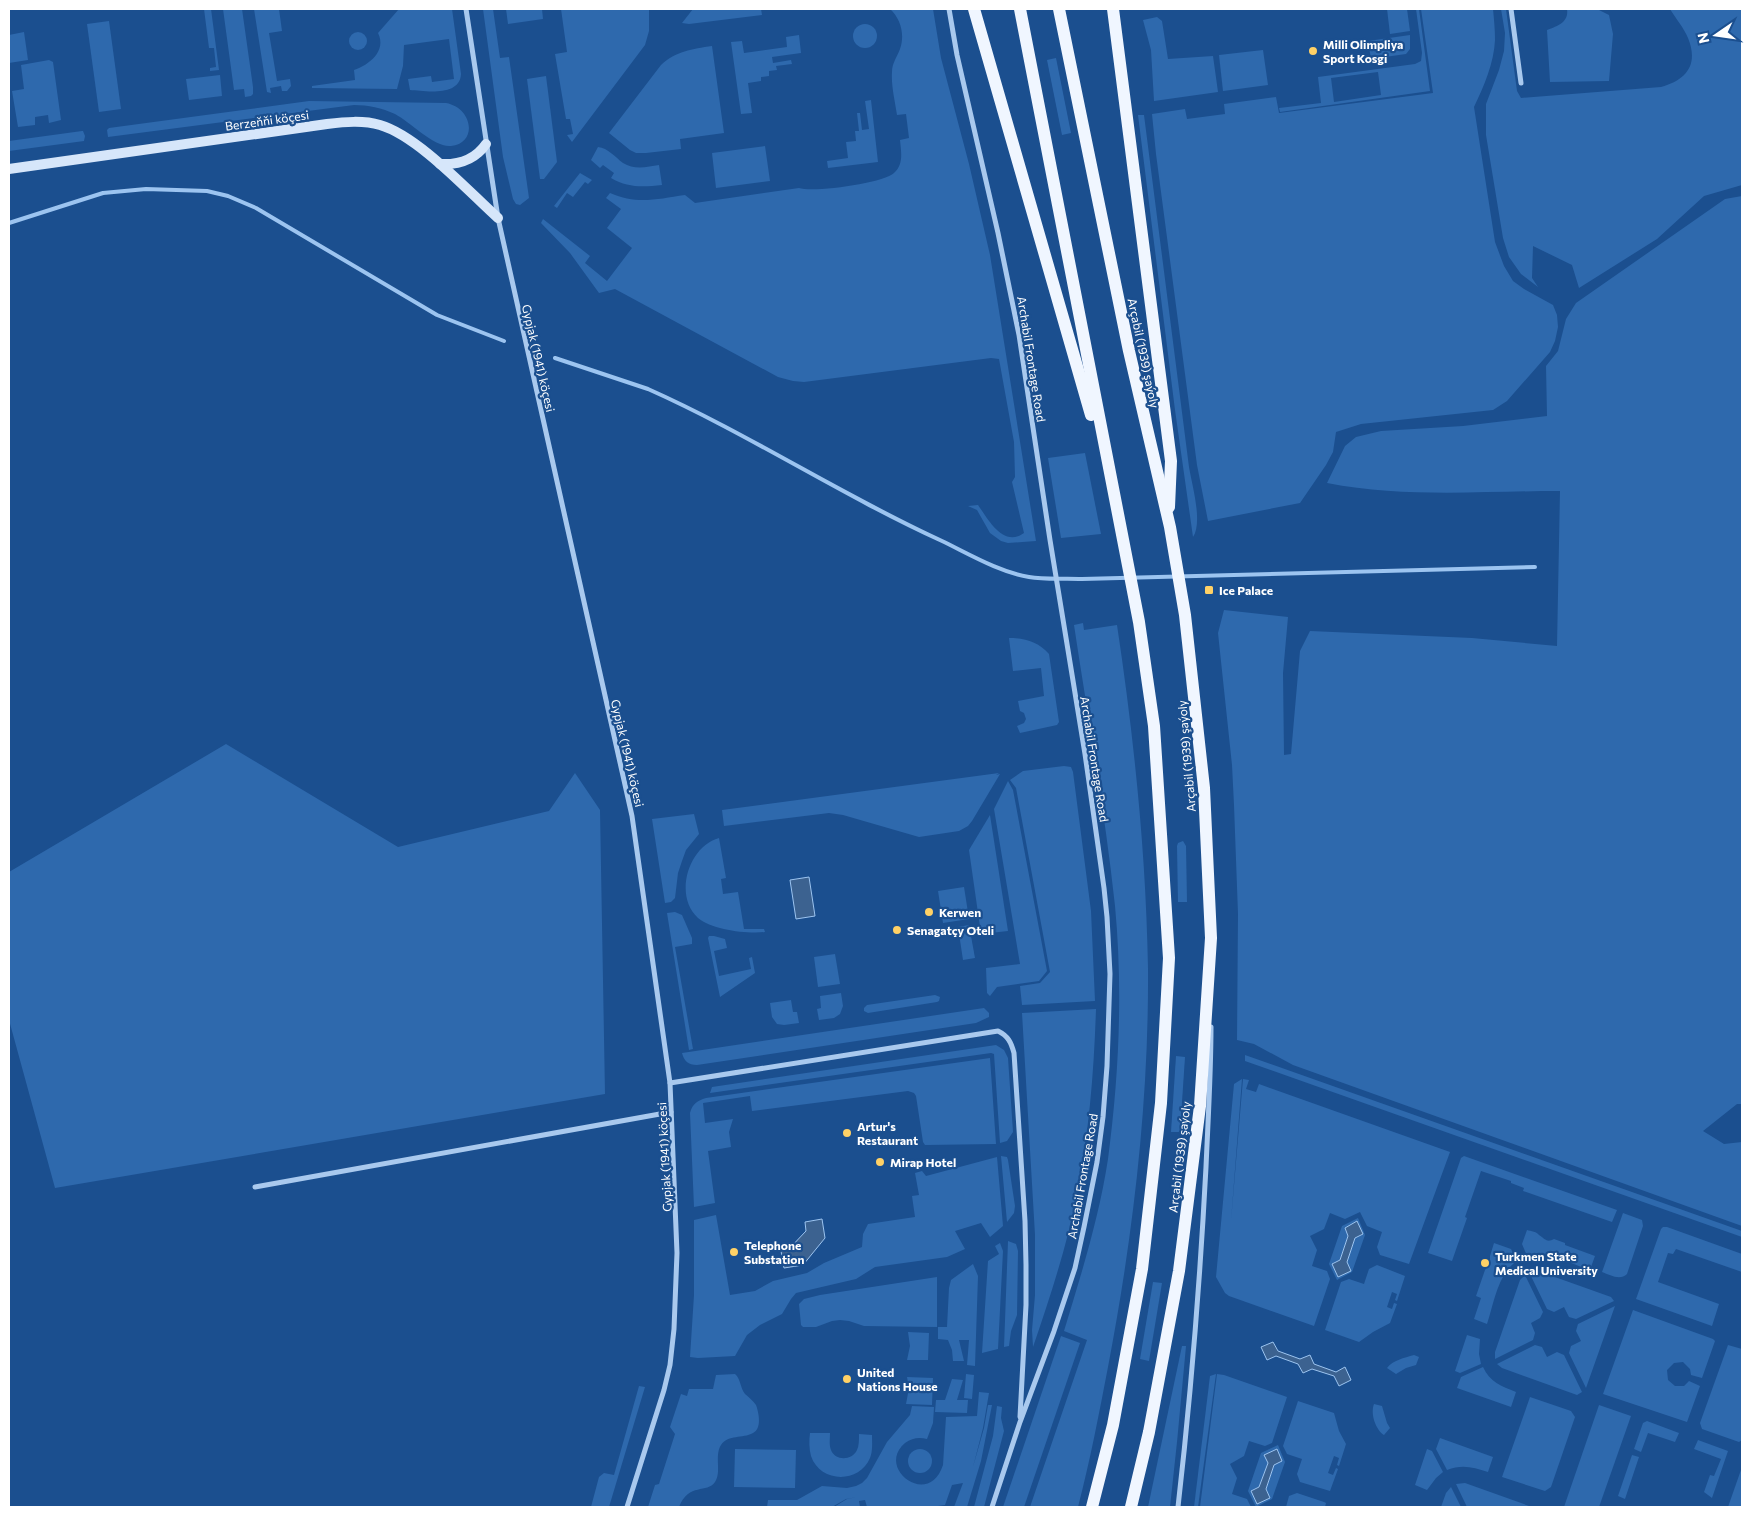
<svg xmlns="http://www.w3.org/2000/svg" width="1751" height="1516" font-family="Commissioner,sans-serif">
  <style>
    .green { fill: #2e69ad; fill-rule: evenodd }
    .water { fill: #3c6290; stroke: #9cc4f0 }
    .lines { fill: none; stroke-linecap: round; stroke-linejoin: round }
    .stream { stroke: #9cc4f0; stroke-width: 4 }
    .street { stroke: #a9c9ee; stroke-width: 5 }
    .secondary { stroke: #d6e6fa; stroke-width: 10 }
    .primary { stroke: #f0f6ff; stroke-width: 12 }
    .poi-dot { fill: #ffd166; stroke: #1b4f8f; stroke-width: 2 }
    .labels { text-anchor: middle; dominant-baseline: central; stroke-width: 4.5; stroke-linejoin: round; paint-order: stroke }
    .poi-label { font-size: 12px; font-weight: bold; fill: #fff; stroke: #1b4f8f; text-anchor: start }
    .street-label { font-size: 12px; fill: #fff; stroke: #1b4f8f }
  </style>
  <rect width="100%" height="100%" fill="#1b4f8f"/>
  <!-- green -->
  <g class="green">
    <polygon points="204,9 211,9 219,70 210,71 210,68 216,67 214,48 209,48"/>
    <polygon points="223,9 242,9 253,87 253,94 251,96 245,97 244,89 234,90"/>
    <polygon points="254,9 279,9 282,31 269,33 277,81 290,79 291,86 287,91 282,91 281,86 270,88 271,93 267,92"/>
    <path d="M399 9H452L461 74C460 97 425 91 410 90L408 79 431 76 432 82 454 79 449 39 404 45 403 66 397 89 312 88V86L355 80 354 70C369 65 387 51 378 33Z"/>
    <polygon points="483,9 493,9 500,58 509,57 529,198 520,205 516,204 513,199 503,157"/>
    <polygon points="506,9 542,9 543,19 508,24"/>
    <polygon points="561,9 649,9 649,31 645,45 572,142 567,135 573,134 570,119 566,119 555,54 567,52"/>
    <polygon points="693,9 761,9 762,15 689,24 682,23"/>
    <path d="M890 9H933L941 58 969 164 990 255 1036 541 1008 543 1001 541 990 533 977 510 968 506 978 505C988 519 1003 548 1024 533L1012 482 1015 477 1014 442 999 359 991 358 804 382 793 381 778 377 615 289 599 293 570 253 541 223 543 219 590 256 585 263 607 281 632 248 607 228 621 209 606 198 610 193C637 205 657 199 685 195L695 203 799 188C813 193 884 183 894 173 904 164 901 152 900 140L909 138 906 114 897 115C895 101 891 86 892 72 892 63 897 57 900 49 905 35 901 19 890 9Z"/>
    <polygon points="1387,9 1407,9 1410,31 1390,34"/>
    <path d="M1416 9H1419L1430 91 1280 112 1279 108 1321 103 1318 77 1415 64 1421 61 1422 53ZM1378 72 1381 95 1334 102 1331 78Z"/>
    <path d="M1421 9H1493C1494 19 1495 30 1495 40 1494 63 1484 86 1474 107L1495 242 1504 266 1513 281 1524 289 1553 305 1557 315 1558 327 1555 341 1550 352 1507 401 1493 410 1361 424 1336 432 1333 452 1326 465 1300 503 1208 521 1197 465 1156 154 1152 114 1185 109 1187 119 1225 114 1224 104 1276 97 1279 113 1433 93Z"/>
    <path d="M1501 9H1506L1517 91 1521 98 1661 87C1686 80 1699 65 1688 38 1684 28 1676 19 1670 9H1742V185L1704 196 1657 239 1579 288 1572 265 1533 246 1532 278 1538 287 1521 274 1509 257 1503 238 1486 135V104L1499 70 1504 51 1505 33Z"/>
    <path d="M1567 9H1597L1609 15 1613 34 1609 81 1550 82 1547 30C1558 26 1569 22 1567 9Z"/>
    <polygon points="1157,17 1162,21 1168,59 1213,56 1218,92 1154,101 1151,50 1143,20"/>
    <polygon points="109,21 121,109 99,112 87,24"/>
    <circle cx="865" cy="36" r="12"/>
    <circle cx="358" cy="41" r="9"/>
    <polygon points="24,32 28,60 9,63 9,35"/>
    <polygon points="799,35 801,53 772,57 773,63 791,60 792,64 776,66 777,70 769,71 769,76 761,77 761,81 748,83 752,113 741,114 731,42 742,41 744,53 787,47 786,37"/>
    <polygon points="1410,35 1410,49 1406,54 1371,59 1368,41"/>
    <path d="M712 46 724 133 680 139 681 149 646 153H636L630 150 609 133 661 65C676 51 692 49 712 46Z"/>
    <polygon points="1263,50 1268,85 1223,91 1219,55"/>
    <polygon points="1056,58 1071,133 1062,135 1047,60"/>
    <polygon points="49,60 53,62 61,120 49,123 48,115 35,117 35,125 18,127 12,91 24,89 21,65"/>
    <polygon points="220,75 222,96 189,100 186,79"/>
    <polygon points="546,76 557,162 544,179 540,179 527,79"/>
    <polygon points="871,100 878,162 828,168 827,161 848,158 846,142 856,141 855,131 859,131 857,113 860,113 862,130 869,129 865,101"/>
    <path d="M309 101 446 103C473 108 478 143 451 146 435 148 410 122 395 114 382 108 368 105 354 105L108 137 107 130 109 128Z"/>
    <path d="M1138 115H1144L1189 467C1192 485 1203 522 1193 537L1175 410Z"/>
    <polygon points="82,131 83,131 85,136 84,141 9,151 9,141"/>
    <polygon points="765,146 770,181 716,188 712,153"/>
    <path d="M598 147C608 148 615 157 623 163 634 170 647 167 659 165L662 185C643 187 628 188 611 178L614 173 603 165 600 168 591 160Z"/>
    <polygon points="580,173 592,180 588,184 585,182 573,197 567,193 557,208 554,206"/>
    <path d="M1742 196V1104H1737L1703 1131 1724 1144 1742 1142V1226L1293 1065 1254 1044 1237 1040 1238 914 1234 805 1232 765 1218 633 1224 610 1288 617 1283 673 1284 755 1291 754 1300 651 1310 631 1472 638 1557 646 1560 491C1482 491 1404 498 1327 483L1345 446 1356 437 1381 431 1463 426 1547 416 1546 366 1558 351 1566 319 1576 303 1725 199Z"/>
    <polygon points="1085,453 1101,534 1061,538 1048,458"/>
    <path d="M1083 623 1084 630 1117 625C1134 738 1146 853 1148 968 1149 1102 1133 1236 1108 1367 1099 1414 1090 1461 1078 1507H1030L1087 1340 1064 1331C1081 1275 1099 1218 1108 1159 1119 1076 1123 990 1115 906 1105 812 1088 718 1074 625Z"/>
    <path d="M1009 638C1024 638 1039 642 1049 654L1059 722 1057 725 1020 733 1017 726 1024 723 1026 719 1024 713 1020 711 1018 701 1044 696 1041 668 1013 671Z"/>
    <polygon points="226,744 398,847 549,811 575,773 600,810 605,1094 55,1188 9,1020 9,872"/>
    <polygon points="1064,766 1071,767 1073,772 1091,911 1095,1001 1022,1005 1020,986 1040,983 1050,972 1016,788 1010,780 1023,771"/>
    <polygon points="999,773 996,775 1000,774 972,821 968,826 959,831 919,837 843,815 829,813 724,826 722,810"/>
    <polygon points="1008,781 1013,790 1047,971 1039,981 997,987 990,996 987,993 986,968 1020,964 994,809"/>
    <polygon points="694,814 699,834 686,850 682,861 678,873 675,898 671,902 665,903 652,819"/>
    <polygon points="990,815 1008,931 981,934 969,850"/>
    <path d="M719 838 726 878 721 879 723 894 738 892 744 929H764L765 932C747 934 712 930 698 918 673 895 689 846 719 838Z"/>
    <polygon points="1183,841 1186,846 1187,902 1178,902 1177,846 1178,843"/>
    <polygon points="964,887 969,919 943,923 938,891"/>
    <polygon points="675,912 682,915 692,938 692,944 675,947 693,1049 689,1050 667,913"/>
    <polygon points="969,925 975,958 963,960 958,927"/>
    <polygon points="709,936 714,936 725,939 727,948 714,951 719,976 751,969 749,958 752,957 755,973 720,997 708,938"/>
    <polygon points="835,954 840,984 818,987 814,957"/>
    <polygon points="841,993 843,1006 840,1014 834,1018 819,1020 817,1009 821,1008 820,996"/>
    <polygon points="935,995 940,997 939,1001 937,1002 868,1013 864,1011 864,1008 867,1005"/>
    <polygon points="791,1000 793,1012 797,1012 799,1023 784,1025 777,1024 772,1017 770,1003"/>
    <path d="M984 1008 989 1013V1017L976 1023 697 1065C688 1065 684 1061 682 1053Z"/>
    <path d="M1096 1009C1094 1071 1089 1133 1077 1194 1067 1246 1050 1297 1033 1347L1032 1330 1035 1295V1235L1022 1013Z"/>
    <polygon points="996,1045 1004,1050 1008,1058 1013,1132 1007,1141 1000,1143 994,1054 991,1053 710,1093 712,1087"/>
    <polygon points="1245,1055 1742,1231 1742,1237 1245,1061"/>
    <polygon points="1176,1056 1185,1057 1180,1132 1171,1132"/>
    <path d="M990 1058 996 1144 925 1145 923 1142 916 1096 914 1093 908 1091 752 1111 750 1096 703 1103 705 1123 733 1119 729 1132 731 1147 708 1151 715 1203 694 1207 690 1113C693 1103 697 1101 706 1098Z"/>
    <polygon points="1242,1079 1231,1221 1243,1079 1249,1080 1246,1089 1256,1092 1259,1084 1450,1152 1409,1264 1380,1255 1377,1247 1382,1232 1367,1226 1360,1212 1345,1219 1330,1213 1324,1229 1310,1236 1317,1250 1312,1266 1327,1271 1330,1279 1314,1326 1229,1296 1225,1293 1216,1277 1234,1084"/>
    <polygon points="1001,1156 1007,1157 1008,1160 1015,1206 1014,1213 1007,1222"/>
    <polygon points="1464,1156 1617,1210 1612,1222 1523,1191 1524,1188 1511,1183 1511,1181 1481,1171 1465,1217 1467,1218 1452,1261 1428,1253 1461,1158"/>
    <polygon points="997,1157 1003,1226 990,1237 981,1223 955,1231 965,1249 947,1257 875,1267 856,1279 796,1293 791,1299 782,1314 760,1325 747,1335 735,1356 698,1358 690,1357 694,1295 694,1220 716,1215 730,1295 755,1291 773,1281 807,1273 824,1263 862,1247 863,1234 868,1224 915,1217 912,1196 919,1195 915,1173 922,1171 926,1176"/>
    <path d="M1623 1213 1642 1220 1643 1226 1627 1274C1620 1281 1610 1275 1602 1272Z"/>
    <path d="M1358 1218 1365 1235 1352 1272 1337 1280 1329 1264 1342 1226ZM1348 1236 1355 1238 1346 1262 1350 1271 1332 1264 1340 1260Z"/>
    <polygon points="1663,1227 1667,1227 1742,1254 1742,1272 1676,1249 1673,1254 1668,1253 1658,1282 1719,1304 1712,1326 1636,1299 1661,1229"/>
    <path d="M1527 1230C1531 1231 1537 1232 1539 1235 1545 1239 1547 1243 1554 1239L1565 1243V1245L1595 1256 1591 1267 1587 1269C1569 1263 1547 1251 1527 1256L1522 1244Z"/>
    <polygon points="1008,1241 1016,1244 1018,1251 1017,1315 1011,1331 1009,1346 1004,1347"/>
    <polygon points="1000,1243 1003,1251 998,1349 982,1353 988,1261 999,1254 995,1246"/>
    <path d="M1494 1243 1511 1249 1517 1261C1498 1273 1494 1303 1487 1324L1474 1319 1481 1298 1476 1296 1485 1270 1490 1263V1256Z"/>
    <polygon points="973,1264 978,1276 975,1366 967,1365 969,1340 959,1340 964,1361 953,1361 952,1350 948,1340 938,1339 938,1327 947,1327 949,1288 951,1280"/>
    <polygon points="1377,1265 1405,1276 1397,1301 1395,1300 1397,1294 1392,1292 1387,1307 1392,1309 1394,1303 1397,1304 1390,1323 1373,1332 1359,1342 1325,1330 1341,1282 1349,1279 1364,1284 1369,1269"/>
    <polygon points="1532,1271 1538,1271 1611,1297 1614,1301 1576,1319 1569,1317 1564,1307 1554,1312 1547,1309 1529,1272"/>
    <polygon points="1525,1275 1543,1312 1540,1318 1531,1323 1535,1333 1533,1340 1495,1359 1495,1352 1520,1280"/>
    <polygon points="937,1277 937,1327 864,1326 849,1321 840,1320 832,1321 816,1327 803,1327 801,1325 799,1304 804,1299 820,1295"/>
    <polygon points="1153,1282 1162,1283 1149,1361 1140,1359"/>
    <polygon points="1615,1306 1586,1388 1569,1353 1571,1346 1581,1341 1576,1331 1578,1324"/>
    <polygon points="1633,1310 1713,1339 1715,1341 1702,1378 1691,1375 1690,1369 1683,1362 1674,1363 1667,1370 1668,1380 1675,1386 1684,1386 1689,1381 1700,1386 1687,1422 1603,1394"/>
    <polygon points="908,1332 929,1333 928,1360 907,1360 910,1346"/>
    <polygon points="1467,1335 1480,1339 1479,1354 1481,1364 1460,1373 1455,1371"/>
    <polygon points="1061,1336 1080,1343 1024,1507 1003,1507"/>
    <polygon points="1535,1345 1542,1347 1547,1357 1557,1352 1564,1355 1582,1392 1577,1395 1502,1368 1497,1364"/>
    <polygon points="1728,1345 1742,1349 1742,1440 1739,1442 1702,1429 1700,1423"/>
    <polygon points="1182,1346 1186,1346 1177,1442 1170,1507 1148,1507"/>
    <path d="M1414 1355 1419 1357 1416 1365 1406 1368 1396 1374 1387 1368C1393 1360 1404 1358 1414 1355Z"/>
    <path d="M1483 1367C1490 1382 1501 1386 1516 1392L1511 1407 1457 1388 1461 1377Z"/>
    <polygon points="966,1374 974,1375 972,1399 964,1398"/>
    <polygon points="1216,1374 1198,1507 1194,1507 1210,1376"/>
    <polygon points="1217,1374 1224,1375 1287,1397 1272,1443 1265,1446 1249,1441 1244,1456 1230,1464 1237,1478 1232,1494 1247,1499 1251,1507 1200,1507"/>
    <path d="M716 1375 735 1374C741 1379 740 1388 745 1394 749 1397 753 1401 756 1405 759 1413 762 1429 753 1433 742 1439 729 1434 721 1445 714 1456 722 1472 715 1482 707 1494 689 1482 679 1507H648L655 1485 659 1484 675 1434 670 1427 681 1394 687 1396 689 1389H713Z"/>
    <polygon points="907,1377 933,1378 932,1405 906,1404 909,1388"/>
    <polygon points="952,1379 963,1380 957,1400 968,1400 967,1413 935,1412 936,1400 945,1400"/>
    <polygon points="639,1386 645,1387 609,1507 591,1507 599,1477 604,1473 614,1475"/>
    <path d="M979 1392 989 1393 983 1428 973 1467 984 1428 988 1405H992L981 1461 967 1507H954L963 1483 952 1485 945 1505 931 1507H867L865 1500 859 1501 860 1507H834L847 1499 857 1497 846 1499 832 1507H767L768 1500H797L822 1486 847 1488 856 1486 862 1483 867 1478 887 1442 910 1415 912 1406 934 1407 933 1423 927 1439C919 1437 912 1438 905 1443 875 1468 929 1509 943 1465L946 1417 977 1416Z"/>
    <polygon points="1530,1397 1571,1411 1575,1417 1551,1487 1545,1491 1502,1477"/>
    <polygon points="1298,1401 1334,1413 1339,1431 1346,1444 1339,1466 1337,1465 1339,1458 1334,1456 1328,1473 1333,1475 1336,1468 1338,1469 1330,1491 1300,1482 1297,1474 1302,1459 1287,1454 1283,1446"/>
    <path d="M1374 1404 1382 1406 1387 1423 1390 1428 1384 1435C1376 1430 1370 1414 1374 1404Z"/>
    <polygon points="1599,1405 1631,1416 1599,1507 1564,1507"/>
    <polygon points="997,1406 1002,1407 1001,1418 1004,1431 984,1507 974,1507 993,1436"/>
    <polygon points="1647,1421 1679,1433 1675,1442 1648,1433 1641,1452 1634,1449 1643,1423"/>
    <path d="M810 1433H830C830 1439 829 1445 831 1450 835 1461 852 1461 857 1450 859 1446 859 1440 859 1434L872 1435C872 1442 873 1451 870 1458 859 1484 820 1483 811 1456 809 1449 809 1440 810 1433Z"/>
    <path d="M1440 1438 1493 1457 1488 1472C1473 1467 1462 1464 1447 1470L1436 1449Z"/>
    <polygon points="1698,1440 1728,1451 1712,1498 1704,1492 1710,1475 1714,1476 1721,1459 1694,1449"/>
    <path d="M1278 1445 1285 1462 1272 1499 1256 1507 1248 1491 1261 1453ZM1268 1463 1274 1465 1266 1489 1270 1498 1251 1491 1259 1487Z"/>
    <circle cx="920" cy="1461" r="12"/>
    <polygon points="735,1449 796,1450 795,1488 734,1487"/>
    <polygon points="1427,1449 1432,1451 1443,1472 1436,1478 1427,1490 1415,1485"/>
    <polygon points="1632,1455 1639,1457 1625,1499 1618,1496"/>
    <polygon points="1742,1467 1742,1507 1728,1507"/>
    <polygon points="1465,1483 1532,1507 1467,1507 1456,1484"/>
    <polygon points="1451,1487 1461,1507 1441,1507 1446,1493"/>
    <polygon points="1297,1493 1324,1502 1326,1503 1325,1507 1286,1507 1289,1496"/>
  </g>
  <!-- water -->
  <g class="water">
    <polygon points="809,877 815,916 796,919 790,880"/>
    <polygon points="822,1219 825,1238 803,1265 784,1268 781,1251 788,1250 806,1231 805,1222"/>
    <polygon points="1357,1221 1363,1234 1355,1238 1347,1262 1351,1271 1338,1277 1332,1264 1340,1260 1348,1236 1345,1228"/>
    <polygon points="1273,1342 1278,1351 1300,1359 1310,1355 1314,1364 1336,1372 1345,1367 1351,1380 1339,1386 1334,1376 1312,1369 1303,1373 1298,1364 1276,1356 1267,1360 1261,1347"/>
    <polygon points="1277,1449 1282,1461 1274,1465 1266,1489 1270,1498 1257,1504 1251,1491 1259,1487 1268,1463 1264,1455"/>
  </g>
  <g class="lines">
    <!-- stream -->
    <g class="stream">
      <polyline points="9,223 103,193 146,189 207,191 228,196 256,208 437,315 504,341"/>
      <path d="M555 358 648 389C749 434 841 495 942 541 969 554 999 572 1029 577 1046 580 1065 578 1082 579L1535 567"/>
    </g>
    <!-- street -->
    <g class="street">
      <polyline points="466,9 498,218 632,816 670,1083 677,1253 674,1329 670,1365 664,1390 627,1507"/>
      <polyline points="949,9 957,55 998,233 1019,335 1050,540 1085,754 1104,888 1107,917 1110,974 1107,1066 1103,1117 1097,1162 1084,1227 1075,1268 1054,1331 1020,1422 992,1507"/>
      <polyline points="1511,9 1521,83"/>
      <path d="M670 1083 998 1031C1008 1036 1011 1042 1014 1053L1025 1221 1026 1265V1305L1020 1417"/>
      <polyline points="255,1187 671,1112"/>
      <path d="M1178 1507C1191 1394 1200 1281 1206 1167 1208 1120 1211 1073 1211 1027"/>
    </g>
    <!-- secondary -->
    <g class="secondary">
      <path d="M440 164C459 165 475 160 486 144"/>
      <path d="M9 169 327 124C344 122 363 120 380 125 418 136 468 191 498 218"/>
    </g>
    <!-- primary -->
    <g class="primary">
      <polyline points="974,9 1091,415"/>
      <polyline points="1020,9 1139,622 1154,726 1169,958 1161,1103 1142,1269 1113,1425 1092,1507"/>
      <polyline points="1059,9 1129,351 1170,527 1185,615 1204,788 1211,938 1200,1106 1179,1271 1149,1432 1131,1507"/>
      <polyline points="1113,9 1171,461 1169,507"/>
    </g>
  </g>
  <!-- markers -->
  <g class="poi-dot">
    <circle cx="1313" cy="51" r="5"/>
    <rect x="1204" y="585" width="10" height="10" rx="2.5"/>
    <circle cx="929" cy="912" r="5"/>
    <circle cx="897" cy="930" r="5"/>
    <circle cx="847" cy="1133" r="5"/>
    <circle cx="880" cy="1162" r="5"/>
    <circle cx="734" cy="1252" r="5"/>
    <circle cx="1485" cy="1263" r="5"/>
    <circle cx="847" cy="1379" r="5"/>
  </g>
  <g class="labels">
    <!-- poi labels -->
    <g class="poi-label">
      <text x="1323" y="44">Milli Olimpliya<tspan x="1323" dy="14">Sport Kosgi</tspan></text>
      <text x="1219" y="590">Ice Palace</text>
      <text x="939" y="912">Kerwen</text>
      <text x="907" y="930">Senagatçy Oteli</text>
      <text x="857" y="1126">Artur's<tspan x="857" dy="14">Restaurant</tspan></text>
      <text x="890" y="1162">Mirap Hotel</text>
      <text x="744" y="1245">Telephone<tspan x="744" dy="14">Substation</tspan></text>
      <text x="1495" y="1256">Turkmen State<tspan x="1495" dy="14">Medical University</tspan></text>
      <text x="857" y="1372">United<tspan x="857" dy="14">Nations House</tspan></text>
    </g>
    <!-- street labels -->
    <g class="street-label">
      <text transform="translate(267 120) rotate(-8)">Berzeňňi köçesi</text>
      <text transform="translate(1144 353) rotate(78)">Arçabil (1939) şaýoly</text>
      <text transform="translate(539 358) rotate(77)">Gypjak (1941) köçesi</text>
      <text transform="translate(1032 359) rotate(81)">Archabil Frontage Road</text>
      <text transform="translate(628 753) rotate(77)">Gypjak (1941) köçesi</text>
      <text transform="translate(1186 756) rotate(-95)">Arçabil (1939) şaýoly</text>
      <text transform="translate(1095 759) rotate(81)">Archabil Frontage Road</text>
      <text transform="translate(664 1157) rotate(-93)">Gypjak (1941) köçesi</text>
      <text transform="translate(1179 1157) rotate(-83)">Arçabil (1939) şaýoly</text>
      <text transform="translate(1082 1176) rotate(-80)">Archabil Frontage Road</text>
    </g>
  </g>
  <!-- border -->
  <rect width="1751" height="1516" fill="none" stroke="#ffffff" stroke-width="20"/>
  <!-- north arrow -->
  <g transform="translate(1716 35) rotate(257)" stroke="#1b4f8f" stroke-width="4" paint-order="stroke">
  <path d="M0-4L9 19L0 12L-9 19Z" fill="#ffffff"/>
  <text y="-8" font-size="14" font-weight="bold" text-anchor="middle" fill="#ffffff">N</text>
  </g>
</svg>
